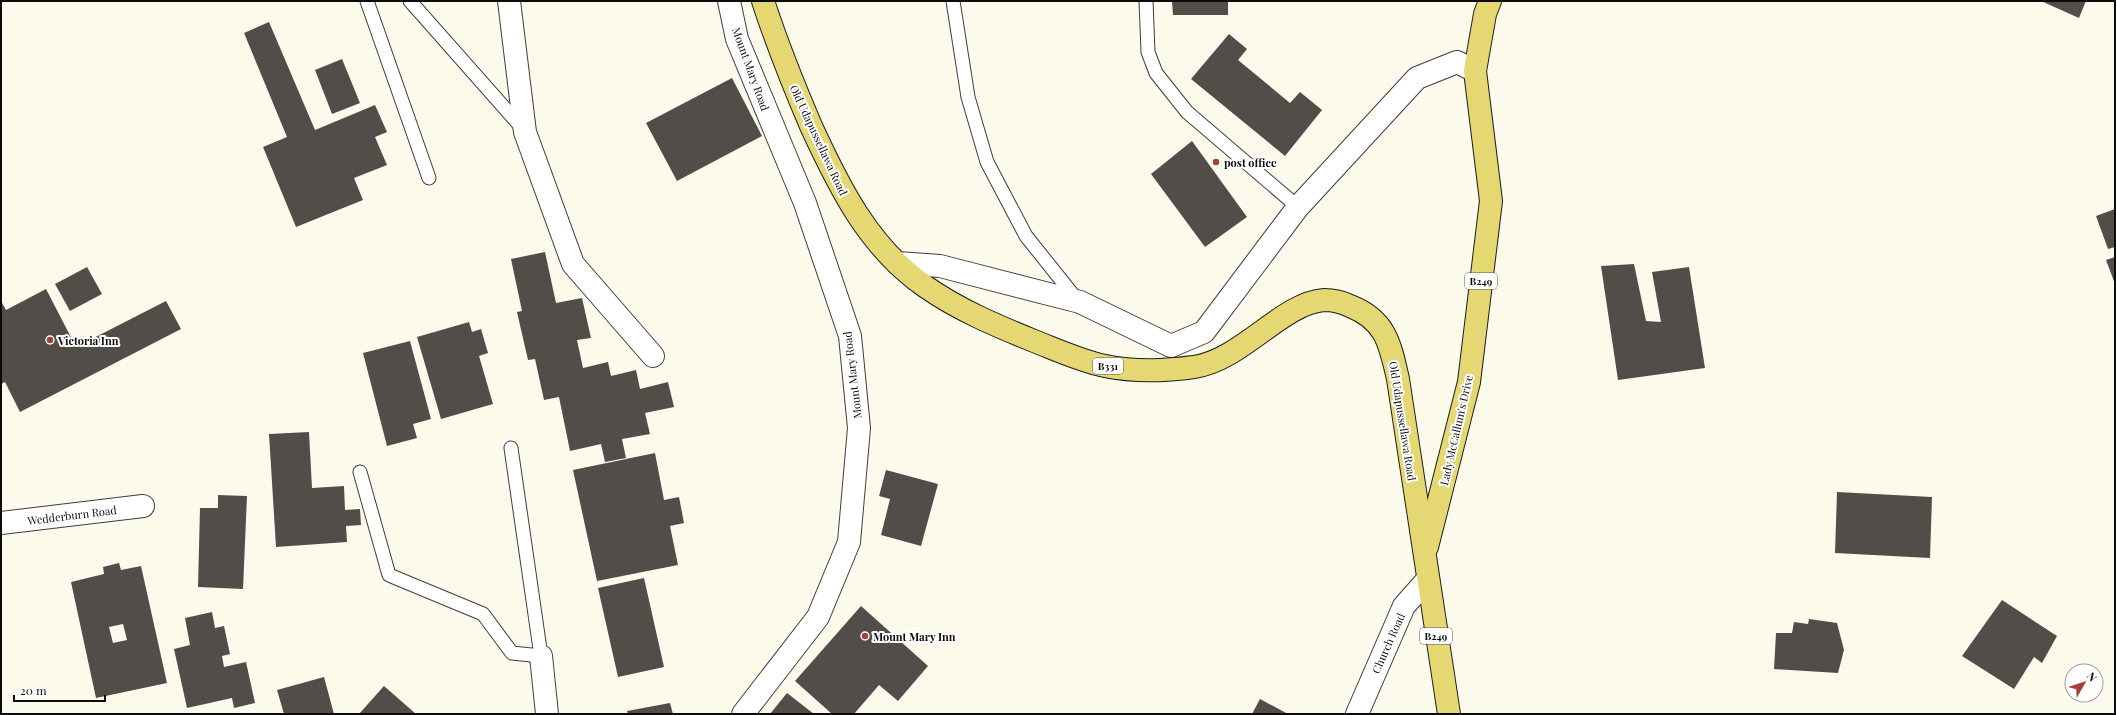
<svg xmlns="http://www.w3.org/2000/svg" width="2116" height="715" font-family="'Playfair Display',serif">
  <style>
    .building { fill: #524d49; fill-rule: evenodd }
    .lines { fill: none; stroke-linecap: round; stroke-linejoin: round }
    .lane-casing { stroke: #3e3e3e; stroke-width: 15 }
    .street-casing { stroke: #3e3e3e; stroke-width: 24 }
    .primary-casing { stroke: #1c1c1c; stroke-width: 24 }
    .lane { stroke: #fff; stroke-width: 13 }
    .street { stroke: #fff; stroke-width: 22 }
    .primary { stroke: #e5d772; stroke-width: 22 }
    .poi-dot { fill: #a73f36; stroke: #fff; stroke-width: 1.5 }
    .labels { text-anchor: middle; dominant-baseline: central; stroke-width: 4; stroke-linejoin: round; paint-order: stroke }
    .shield { fill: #fff; stroke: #545454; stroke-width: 1 }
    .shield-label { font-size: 10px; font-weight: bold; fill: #0b0b0b }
    .street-label { font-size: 11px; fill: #0b0b0b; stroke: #fff }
    .poi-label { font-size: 11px; font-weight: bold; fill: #0b0b0b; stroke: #fff; text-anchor: start }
  </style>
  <rect width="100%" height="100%" fill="#fcfbeb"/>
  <!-- building -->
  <g class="building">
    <polygon points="1172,1 1228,1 1228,15 1173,15"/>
    <polygon points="2041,1 2086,1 2079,18"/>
    <polygon points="269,22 315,130 375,105 387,132 375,137 387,165 354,178 363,200 296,227 263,147 287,137 244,33"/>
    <polygon points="1229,34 1247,49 1238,60 1290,103 1300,92 1322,110 1285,156 1191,79"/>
    <polygon points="342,59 360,103 332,114 315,70"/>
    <polygon points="732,78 762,136 677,181 646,123"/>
    <polygon points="1192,141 1247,217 1205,247 1151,174"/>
    <polygon points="2115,209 2115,247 2108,249 2096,216"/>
    <polygon points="545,252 556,303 582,298 591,338 577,340 583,368 608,362 611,376 636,370 640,389 668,382 674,407 645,413 650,434 622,439 626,458 605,462 601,444 570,451 559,397 544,400 535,359 528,360 517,312 522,311 511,259"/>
    <polygon points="2115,257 2115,284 2106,260"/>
    <polygon points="1634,264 1646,321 1661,322 1652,272 1689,267 1705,368 1618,380 1601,266"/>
    <polygon points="87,267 102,294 70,311 55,284"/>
    <polygon points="46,289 76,347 166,301 181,329 20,412 5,382 1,384 1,301 6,310"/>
    <polygon points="469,322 472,332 481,329 488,353 479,356 493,404 441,419 417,337"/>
    <polygon points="410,341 431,419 413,424 417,438 387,446 363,353"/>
    <polygon points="309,432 312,488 344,486 345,510 360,509 361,525 346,526 347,542 276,547 269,434"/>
    <polygon points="655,453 664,500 679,497 684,523 670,526 678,565 597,581 573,470"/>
    <polygon points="886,470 938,484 921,546 881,535 890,499 879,496"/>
    <polygon points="1837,492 1932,497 1930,558 1835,553"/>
    <polygon points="218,495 247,496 243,589 198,587 200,508 218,508"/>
    <path d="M119 563 121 570 141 566 167 683 96 698 71 582 104 574 103 567ZM123 624 127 640 113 643 109 627Z"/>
    <polygon points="644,578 664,667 618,677 598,588"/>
    <polygon points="2002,600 2057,636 2042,663 2034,657 2014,689 1962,656"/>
    <polygon points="861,606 928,666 898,701 879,685 854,714 832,714 795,681"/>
    <polygon points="212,612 215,628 224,626 230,654 222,656 224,667 246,662 255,703 234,708 232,698 187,708 174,649 190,645 185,618"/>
    <polygon points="1809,619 1837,623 1844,650 1838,673 1774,669 1776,633 1792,633 1794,622 1808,624"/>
    <polygon points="324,677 334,714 284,714 277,690"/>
    <polygon points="384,686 416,714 359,714"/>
    <polygon points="787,693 814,714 770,714"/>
    <polygon points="1260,699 1288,714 1252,714"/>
    <polygon points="670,703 673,714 628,714 627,711"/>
  </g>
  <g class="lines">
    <!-- lane casing -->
    <g class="lane-casing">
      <g id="lane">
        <polyline points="367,1 429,178"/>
        <polyline points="410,1 524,130"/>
        <polyline points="953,1 968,97 987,162 1026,236 1078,301"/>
        <polyline points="1146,1 1148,52 1156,73 1187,112 1298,207"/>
        <polyline points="360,472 389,575 483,614 512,653 541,656 511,448"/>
      </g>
    </g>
    <!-- street casing -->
    <g class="street-casing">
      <g id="street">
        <polyline points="509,1 525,132 573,264 653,356"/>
        <polyline points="729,1 737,39 805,203 850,336 859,428 849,542 818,617 743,714"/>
        <polyline points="897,263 940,266 1080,302 1171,346 1204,332 1298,207 1417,78 1457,62 1475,71"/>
        <polyline points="1,523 143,506"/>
        <polyline points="541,656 547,714"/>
        <polyline points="1357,714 1404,606 1428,579"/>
      </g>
    </g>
    <!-- primary casing -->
    <g class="primary-casing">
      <g id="primary">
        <path d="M763 1C777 44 793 84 811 126 839 187 869 248 926 287 959 310 997 326 1034 341 1057 350 1081 361 1105 366 1134 372 1165 371 1194 367 1242 360 1282 303 1324 300 1333 300 1342 302 1350 306 1386 320 1390 344 1398 379L1449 714"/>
        <polyline points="1427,547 1469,382 1491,201 1475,71 1485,14 1490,1"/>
      </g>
    </g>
    <!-- lane -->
    <use href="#lane" class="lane"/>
    <!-- street -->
    <use href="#street" class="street"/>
    <!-- primary -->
    <use href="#primary" class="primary"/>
  </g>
  <!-- markers -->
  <g class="poi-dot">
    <circle cx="1216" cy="162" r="4"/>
    <circle cx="50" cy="340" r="4"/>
    <circle cx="865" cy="636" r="4"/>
  </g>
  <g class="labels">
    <!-- shield labels -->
    <g class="shield">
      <rect x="1465" y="273" width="32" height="16" rx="3"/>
      <rect x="1093" y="358" width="30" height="16" rx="3"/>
      <rect x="1420" y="628" width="32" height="16" rx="3"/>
    </g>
    <g class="shield-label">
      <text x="1481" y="281">B249</text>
      <text x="1108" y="366">B331</text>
      <text x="1436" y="636">B249</text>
    </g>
    <!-- street labels -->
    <g class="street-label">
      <text transform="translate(751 69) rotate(70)">Mount Mary Road</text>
      <text transform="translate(819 140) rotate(65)">Old Udapussellawa Road</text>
      <text transform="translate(852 375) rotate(-97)">Mount Mary Road</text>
      <text transform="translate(1403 421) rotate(81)">Old Udapussellawa Road</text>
      <text transform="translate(1456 430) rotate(-77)">Lady McCallum's Drive</text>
      <text transform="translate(72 515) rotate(-7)">Wedderburn Road</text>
      <text transform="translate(1388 643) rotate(-66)">Church Road</text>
    </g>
    <!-- poi labels -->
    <g class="poi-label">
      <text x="1224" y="162">post office</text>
      <text x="58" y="340">Victoria Inn</text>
      <text x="873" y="636">Mount Mary Inn</text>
    </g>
  </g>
  <!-- border -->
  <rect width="2116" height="715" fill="none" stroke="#0b0b0b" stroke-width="4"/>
  <!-- north arrow -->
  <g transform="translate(2084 683) rotate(51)"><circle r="19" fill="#ffffff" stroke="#9d9d9d"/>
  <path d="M0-3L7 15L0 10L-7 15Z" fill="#a73f36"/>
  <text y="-6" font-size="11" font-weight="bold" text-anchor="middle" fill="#0b0b0b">N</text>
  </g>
  <!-- scale -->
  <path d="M14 695v6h91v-6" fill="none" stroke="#0b0b0b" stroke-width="2"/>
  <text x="20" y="695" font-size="12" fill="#0b0b0b" stroke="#ffffff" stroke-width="3" paint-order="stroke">20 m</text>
</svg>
